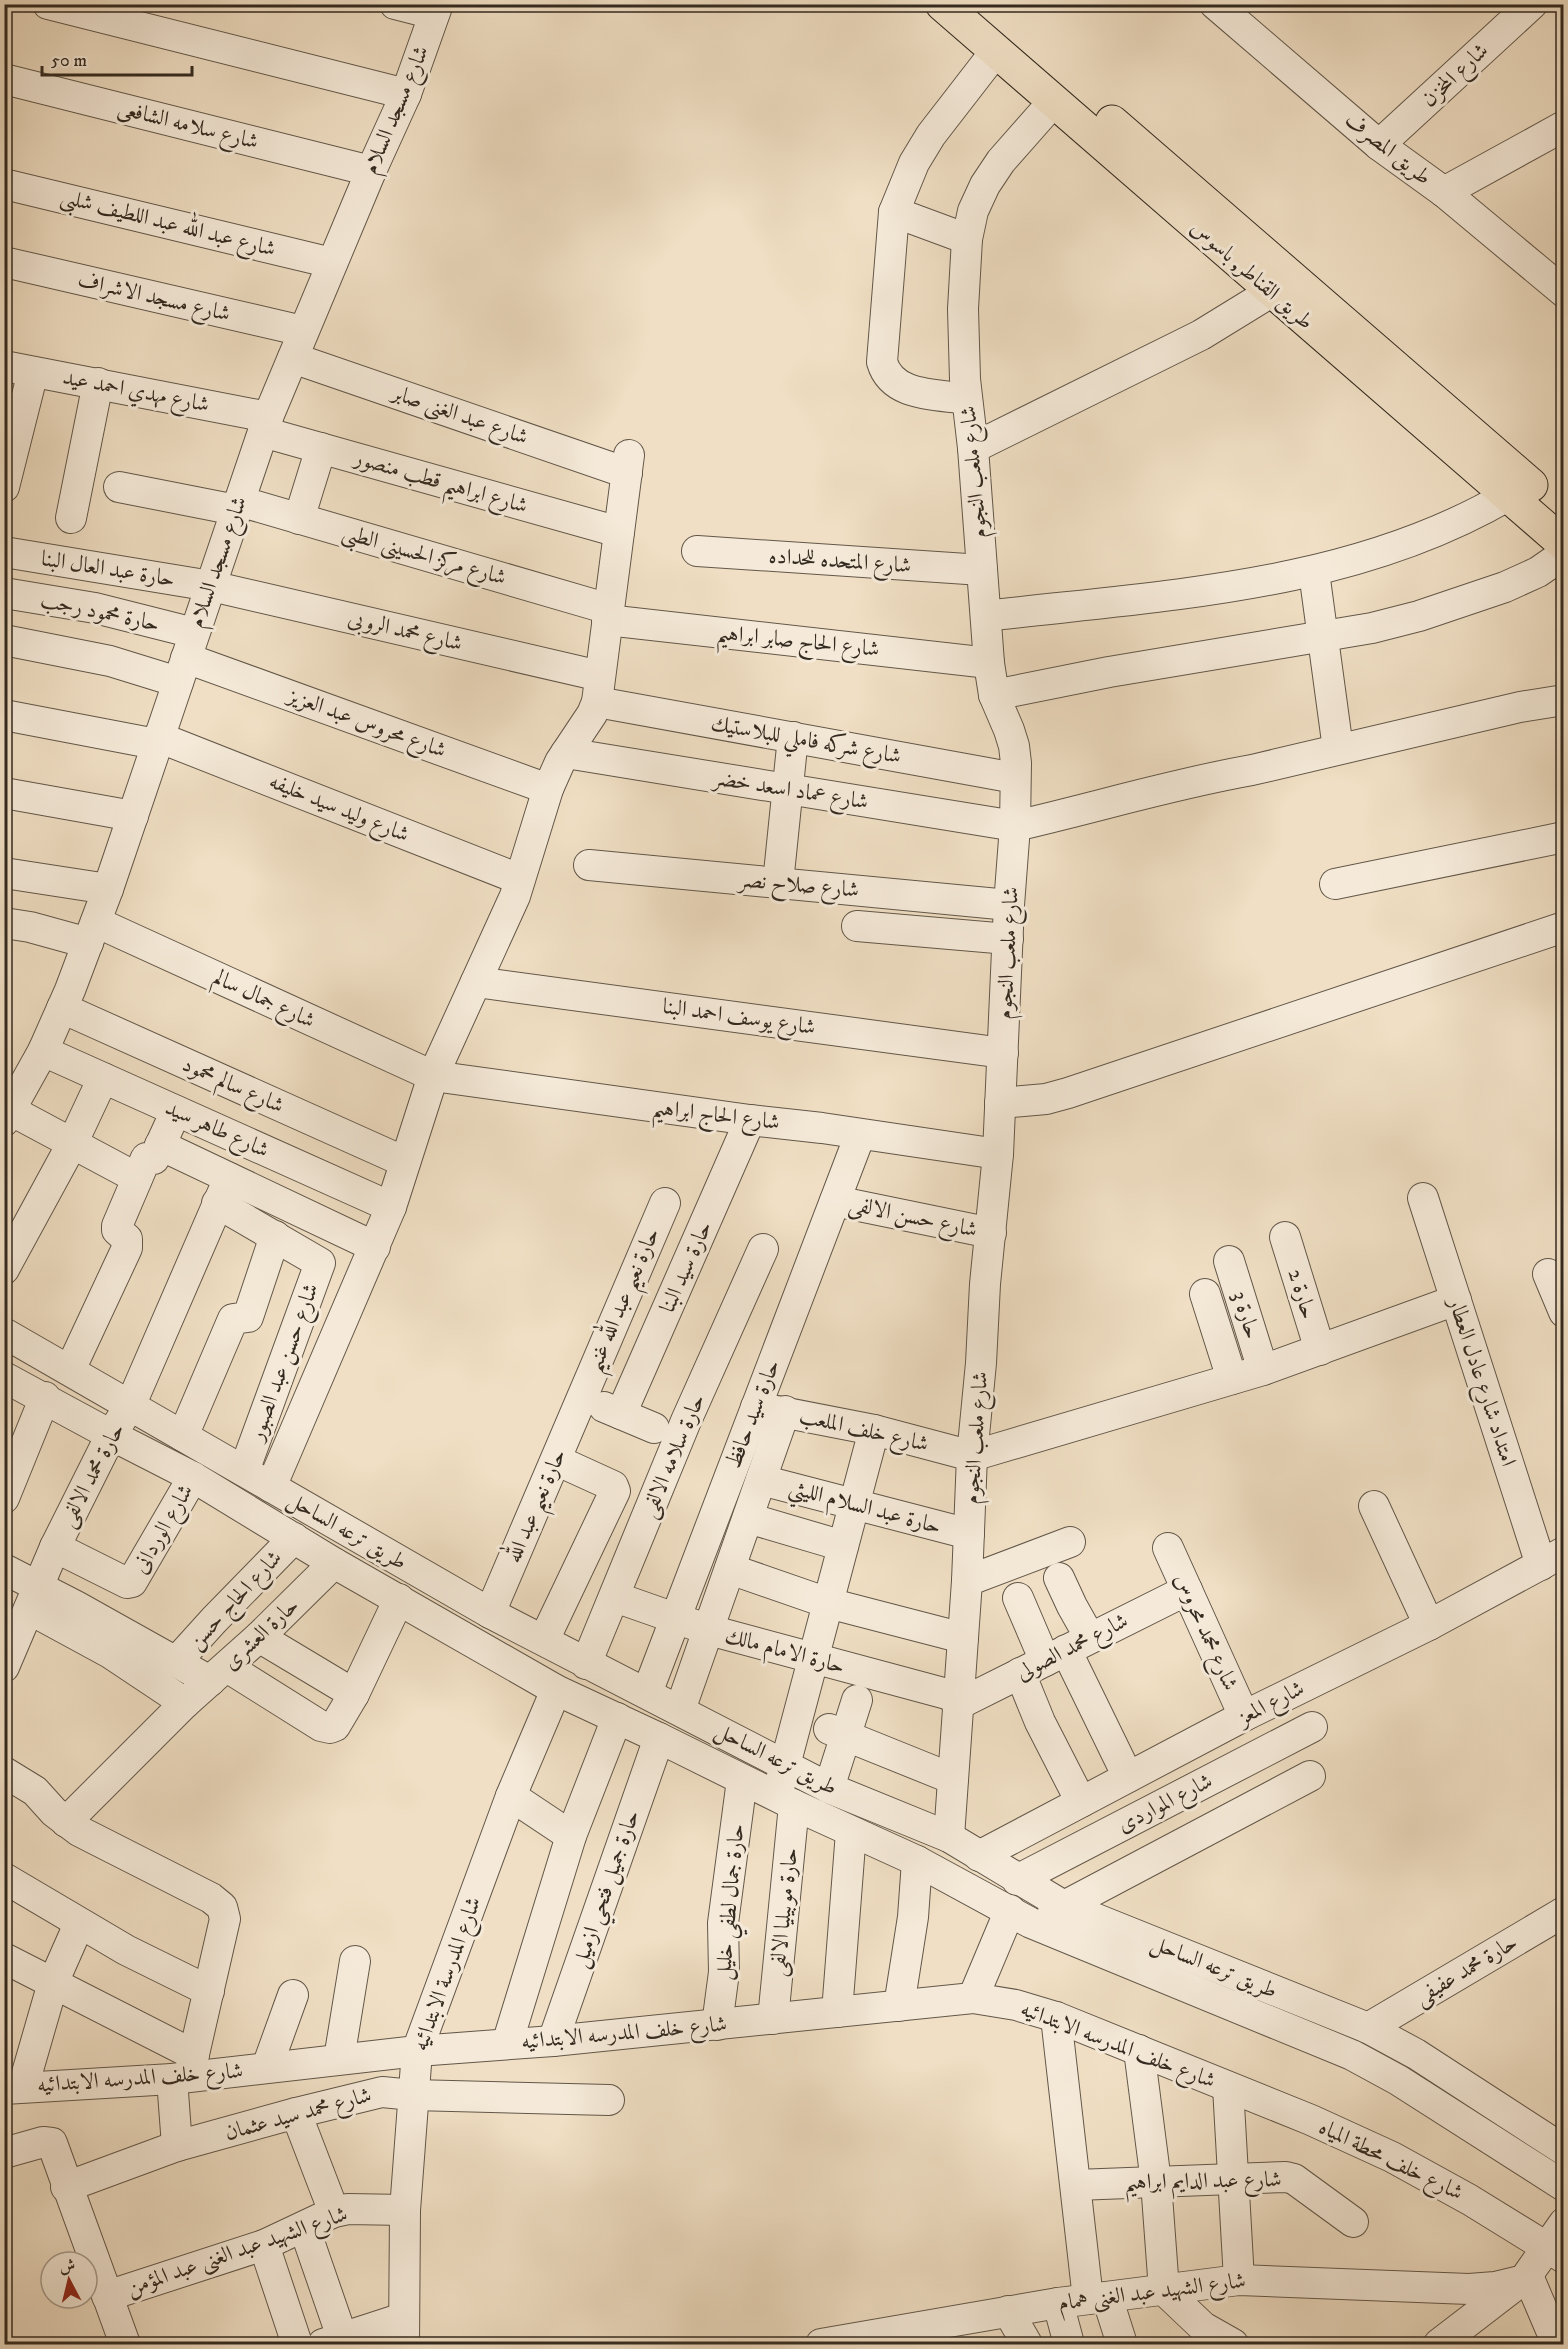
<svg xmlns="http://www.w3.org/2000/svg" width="1568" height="2349" font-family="'IM FELL DW Pica',Amiri,serif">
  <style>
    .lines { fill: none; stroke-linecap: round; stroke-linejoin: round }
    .minor-casing { stroke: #625749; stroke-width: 32 }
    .major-casing { stroke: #332a20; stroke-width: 35 }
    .minor { stroke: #f5ead9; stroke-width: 30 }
    .major { stroke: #f0dfc4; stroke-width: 33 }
    .labels { text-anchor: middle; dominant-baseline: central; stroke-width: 6; stroke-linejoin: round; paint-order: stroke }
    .street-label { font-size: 22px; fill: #332a20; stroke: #f5ead9 }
  </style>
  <rect width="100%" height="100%" fill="#f0dfc4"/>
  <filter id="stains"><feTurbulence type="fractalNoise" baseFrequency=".00333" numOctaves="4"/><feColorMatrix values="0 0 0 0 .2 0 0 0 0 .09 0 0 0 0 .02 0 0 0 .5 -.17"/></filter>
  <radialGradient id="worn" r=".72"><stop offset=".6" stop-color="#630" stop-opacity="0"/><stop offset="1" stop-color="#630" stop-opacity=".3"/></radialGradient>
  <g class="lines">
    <!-- minor casing -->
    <g class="minor-casing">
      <g id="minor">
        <polyline points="48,4 406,94"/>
        <polyline points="395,4 434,14"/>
        <polyline points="1215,4 1379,145 1444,192 1564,292"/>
        <polyline points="4,79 371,171"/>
        <polyline points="1379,145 1532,4"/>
        <polyline points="4,184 332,263"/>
        <polyline points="1444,192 1564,126"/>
        <polyline points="894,212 967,239"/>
        <polyline points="4,262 303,331"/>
        <polyline points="293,358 627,473"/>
        <polyline points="4,366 268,417"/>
        <path d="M967 399C936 394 892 397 882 362L894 212 914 163 931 135 996 51"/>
        <polyline points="263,432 619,532"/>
        <polyline points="973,448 1201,335 1271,292"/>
        <polyline points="4,487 33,372"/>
        <polyline points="119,487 236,510"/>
        <polyline points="239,501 609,609"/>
        <polyline points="71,518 98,383"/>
        <polyline points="299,519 321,448"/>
        <polyline points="697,551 982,570"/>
        <polyline points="4,552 211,586 600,676"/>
        <polyline points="1314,572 1338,749"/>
        <polyline points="4,593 95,608 194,633"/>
        <path d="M986 616C1164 595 1351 588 1509 495"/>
        <polyline points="607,620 989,663"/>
        <polyline points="4,640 110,661 178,682"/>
        <polyline points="186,658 548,789"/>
        <polyline points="994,695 1109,672 1372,628 1419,616 1505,587 1538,572 1564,554"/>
        <polyline points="597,702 1015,778"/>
        <polyline points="4,715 156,744"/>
        <polyline points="158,737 519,879"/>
        <path d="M566 753 1015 826C1094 808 1172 784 1252 770L1520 707 1564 700"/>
        <polyline points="4,793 133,816"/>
        <polyline points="589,865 1009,905"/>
        <polyline points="4,873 108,889"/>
        <polyline points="778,883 793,737"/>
        <polyline points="1335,884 1564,837"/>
        <polyline points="96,922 433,1076 750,1120 822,1128 998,1154"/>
        <polyline points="4,923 30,927 88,943"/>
        <polyline points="857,926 1008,939"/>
        <polyline points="476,982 1003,1053"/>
        <polyline points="62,1008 405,1162"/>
        <polyline points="43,1051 391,1207"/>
        <polyline points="1000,1103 1046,1099 1068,1093 1564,927"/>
        <polyline points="10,1110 137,1178"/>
        <polyline points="4,1121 43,1051 70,990 108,889 268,417 371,171 406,94 438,4"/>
        <polyline points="160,1145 375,1247"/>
        <polyline points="1423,1198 1541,1565"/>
        <polyline points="835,1201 991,1233"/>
        <polyline points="217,1203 320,1263 244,1471"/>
        <polyline points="1285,1237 1320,1350"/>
        <polyline points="1229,1261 1263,1370"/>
        <polyline points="4,1269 72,1144 103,1078"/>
        <polyline points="1548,1274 1564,1312"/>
        <polyline points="1205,1294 1232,1379"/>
        <polyline points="4,1333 490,1613 829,1788 949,1837 1064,1906 1368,2028 1416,2054 1564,2150"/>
        <polyline points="70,1370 127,1248 127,1239 117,1230 117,1226 146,1158 154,1159 176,1111"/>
        <polyline points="4,1377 111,1435 193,1477 334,1563 556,1690 659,1738 794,1805 917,1861 1031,1923 1352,2055 1398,2080 1564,2186"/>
        <polyline points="604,1407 654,1428"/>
        <polyline points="756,1407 874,1430 972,1456 1263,1370 1456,1300"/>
        <polyline points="621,1414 750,1120"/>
        <polyline points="183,1436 233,1319 248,1317 275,1236"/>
        <polyline points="761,1480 969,1534"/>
        <polyline points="271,1487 391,1207 433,1076 515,896 548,789 560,762 592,714 597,702 629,455"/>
        <polyline points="4,1498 45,1397"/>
        <polyline points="1374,1506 1429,1625"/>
        <polyline points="748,1518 843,1546"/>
        <polyline points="55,1547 127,1583 132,1582 193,1477"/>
        <polyline points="1168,1548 1244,1716"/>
        <polyline points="4,1569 76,1606 210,1681"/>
        <polyline points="730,1569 828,1603 963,1638"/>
        <polyline points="1059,1578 1072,1606 1090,1638"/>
        <polyline points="967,1581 1070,1542"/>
        <polyline points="615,1597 709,1630 958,1697"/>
        <polyline points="1018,1598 1045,1661"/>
        <polyline points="29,1609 110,1653 185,1703"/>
        <polyline points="490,1613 665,1203"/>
        <polyline points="259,1637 354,1694"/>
        <polyline points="544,1640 615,1491 613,1486 556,1460"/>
        <polyline points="1066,1650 1128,1777"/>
        <polyline points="176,1662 214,1620 294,1538"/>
        <polyline points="586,1664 686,1421 763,1249"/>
        <polyline points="4,1667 55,1547 111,1435 131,1404 229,1178"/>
        <polyline points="227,1667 321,1726 330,1728 335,1726 354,1694 399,1599"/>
        <polyline points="1020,1673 1040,1722 1081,1802"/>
        <polyline points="647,1693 860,1135"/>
        <polyline points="957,1705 1187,1590"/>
        <polyline points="680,1710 785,1411"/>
        <polyline points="829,1729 953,1779"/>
        <polyline points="4,1772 35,1791 54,1812 79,1831 211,1898 222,1907 225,1919 189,2076"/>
        <polyline points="780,1784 874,1430"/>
        <polyline points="829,1788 857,1700"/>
        <polyline points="511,1796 571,1836"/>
        <polyline points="66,1822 185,1703 259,1637 334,1563"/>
        <polyline points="949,1837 967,1581 972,1456 981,1363 985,1284 998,1154 1009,905 1015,826 1016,763 1014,746 1009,730 994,695 989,663 973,448 965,379 963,309 967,239 973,211 985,185 1001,161 1054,101"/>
        <polyline points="979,1856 1244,1716 1429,1625 1564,1552"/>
        <polyline points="4,1878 126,1950 209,1991"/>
        <polyline points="1017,1880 1312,1727"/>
        <polyline points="1053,1912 1310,1776"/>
        <polyline points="4,1958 194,2055"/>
        <polyline points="973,1998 1010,1910"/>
        <polyline points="899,2006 913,1917 917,1861"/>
        <polyline points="837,2012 851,1832"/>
        <polyline points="1056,2017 1088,2299"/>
        <polyline points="773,2019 794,1805"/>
        <polyline points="717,2025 724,1972 723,1923 742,1780"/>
        <polyline points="1368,2028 1564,1912"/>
        <polyline points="553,2041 659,1738"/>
        <polyline points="507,2044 571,1836 617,1718"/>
        <polyline points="1139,2050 1156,2182 1164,2290 1203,2327 1233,2344"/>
        <polyline points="339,2059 355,1961"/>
        <polyline points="267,2067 293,1995"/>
        <polyline points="172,2079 177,2146"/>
        <polyline points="23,2087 53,1983 79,1924"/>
        <polyline points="1228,2087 1239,2280"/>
        <polyline points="4,2089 172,2079 417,2051 553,2041 973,1998 1016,2005 1056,2017 1311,2120 1392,2157 1470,2200 1564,2258"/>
        <polyline points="296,2113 334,2212"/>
        <polyline points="4,2153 43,2142 52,2143 125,2344"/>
        <polyline points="1076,2185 1286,2177 1294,2179 1353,2222"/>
        <polyline points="66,2187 177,2146 296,2113 382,2092 413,2095 609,2100"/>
        <polyline points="304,2227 342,2337"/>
        <polyline points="264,2245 297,2344"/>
        <polyline points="1528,2276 1557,2344"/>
        <polyline points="107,2296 264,2245 334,2212 348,2209 405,2210"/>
        <polyline points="1107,2297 1122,2344"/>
        <polyline points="1058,2303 1069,2344"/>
        <polyline points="1008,2311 1027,2344"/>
        <polyline points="323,2344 403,2318"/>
        <polyline points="404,2344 405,2210 417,2051 511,1796 556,1690"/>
        <polyline points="821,2344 1058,2303 1239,2280 1469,2289 1495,2287 1524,2280 1564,2223"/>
        <polyline points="1439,2344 1517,2284"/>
      </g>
    </g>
    <!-- major casing -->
    <g class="major-casing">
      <g id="major">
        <polyline points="942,4 1564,544"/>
        <polyline points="1112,122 1531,485"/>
      </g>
    </g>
    <!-- minor -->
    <use href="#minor" class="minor"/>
    <!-- major -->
    <use href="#major" class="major"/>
  </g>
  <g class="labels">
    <!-- street labels -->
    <g class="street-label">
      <text transform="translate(1455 75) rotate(-43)">شارع المخزن</text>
      <text transform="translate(396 110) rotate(-67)">شارع مسجد السلام</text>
      <text transform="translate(188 125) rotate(14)">شارع سلامه الشافعى</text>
      <text transform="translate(1388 149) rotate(38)">طريق المصرف</text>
      <text transform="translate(168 223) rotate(14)">شارع عبد الله عبد اللطيف شلبى</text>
      <text transform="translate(1252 275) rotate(41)">طريق القناطر, باسوس</text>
      <text transform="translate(154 297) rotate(13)">شارع مسجد الاشراف</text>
      <text transform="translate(136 391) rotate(11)">شارع مهدي احمد عيد</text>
      <text transform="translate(460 415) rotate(19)">شارع عبد الغنى صابر</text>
      <text transform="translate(974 472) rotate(-95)">شارع ملعب النجوم</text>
      <text transform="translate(441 482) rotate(16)">شارع ابراهيم قطب منصور</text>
      <text transform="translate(424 555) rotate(16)">شارع مركز الحسينى الطبى</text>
      <text transform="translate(840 561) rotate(4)">شارع المتحده للحداده</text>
      <text transform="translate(218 562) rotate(-71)">شارع مسجد السلام</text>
      <text transform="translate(108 569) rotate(9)">حارة عبد العال البنا</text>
      <text transform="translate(100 612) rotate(12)">حارة محمود رجب</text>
      <text transform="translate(405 631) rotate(13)">شارع محمد الروبى</text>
      <text transform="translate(798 641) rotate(6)">شارع الحاج صابر ابراهيم</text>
      <text transform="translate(367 723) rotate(20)">شارع محروس عبد العزيز</text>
      <text transform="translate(806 740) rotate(10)">شارع شركه فاملي للبلاستيك</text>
      <text transform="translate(791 790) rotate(9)">شارع عماد اسعد خضر</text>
      <text transform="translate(339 808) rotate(22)">شارع وليد سيد خليفه</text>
      <text transform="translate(799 885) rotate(5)">شارع صلاح نصر</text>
      <text transform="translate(1008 953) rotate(-87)">شارع ملعب النجوم</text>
      <text transform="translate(264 999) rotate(25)">شارع جمال سالم</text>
      <text transform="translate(739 1017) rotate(8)">شارع يوسف احمد البنا</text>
      <text transform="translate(233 1085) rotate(24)">شارع سالم محمود</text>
      <text transform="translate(716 1115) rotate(7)">شارع الحاج ابراهيم</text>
      <text transform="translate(217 1129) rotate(24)">شارع طاهر سيد</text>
      <text transform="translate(913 1217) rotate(12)">شارع حسن الالفى</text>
      <text transform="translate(686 1267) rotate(-66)">حارة سيد البنا</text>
      <text transform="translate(1302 1294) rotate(73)">حارة 2</text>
      <text transform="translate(623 1300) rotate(-67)">حارة نعيم عبد الله غنيم</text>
      <text transform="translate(1246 1315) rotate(73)">حارة 3</text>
      <text transform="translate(284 1362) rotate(-70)">شارع حسن عبد الصبور</text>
      <text transform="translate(1482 1382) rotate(72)">امتداد شارع عادل العطار</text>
      <text transform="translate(753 1414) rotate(-69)">حارة سيد حافظ</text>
      <text transform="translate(864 1430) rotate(13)">شارع خلف الملعب</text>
      <text transform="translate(976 1438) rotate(-86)">شارع ملعب النجوم</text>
      <text transform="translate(673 1456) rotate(-67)">حارة سلامه الالفى</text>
      <text transform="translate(92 1475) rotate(-62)">حارة محمد الالفى</text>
      <text transform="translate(536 1506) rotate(-67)">حارة نعيم عبد الله</text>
      <text transform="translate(865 1507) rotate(15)">حارة عبد السلام الليثي</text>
      <text transform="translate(163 1529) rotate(-60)">شارع الوردانى</text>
      <text transform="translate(347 1531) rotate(30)">طريق ترعه الساحل</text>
      <text transform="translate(235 1600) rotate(-47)">شارع الحاج حسن</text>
      <text transform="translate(1206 1632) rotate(66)">شارع محمد محروس</text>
      <text transform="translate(261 1634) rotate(-43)">حارة العشرى</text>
      <text transform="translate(1072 1647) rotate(-27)">شارع محمد الصولى</text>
      <text transform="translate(785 1651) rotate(15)">حارة الامام مالك</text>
      <text transform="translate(1271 1703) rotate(-27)">شارع المعز</text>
      <text transform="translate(776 1759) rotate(27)">طريق ترعه الساحل</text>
      <text transform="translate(1165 1803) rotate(-27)">شارع المواردى</text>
      <text transform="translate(606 1889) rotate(-71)">حارة جميل فتحي ازميل</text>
      <text transform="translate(730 1902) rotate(-85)">حارة جمال لطفي خليل</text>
      <text transform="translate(784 1912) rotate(-84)">حارة موبيليا الالفى</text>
      <text transform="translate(1214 1967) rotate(22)">طريق ترعه الساحل</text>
      <text transform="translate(1466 1970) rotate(-31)">حارة محمد عفيفى</text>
      <text transform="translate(447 1974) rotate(-70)">شارع المدرسة الابتدائيه</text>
      <text transform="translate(624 2033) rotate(-5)">شارع خلف المدرسه الابتدائيه</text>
      <text transform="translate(1118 2045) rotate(21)">شارع خلف المدرسه الابتدائيه</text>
      <text transform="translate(140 2078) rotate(-4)">شارع خلف المدرسه الابتدائيه</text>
      <text transform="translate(298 2114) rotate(-15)">شارع محمد سيد عثمان</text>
      <text transform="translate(1391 2160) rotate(26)">شارع خلف محطة المياه</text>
      <text transform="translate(1203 2181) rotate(-1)">شارع عبد الدايم ابراهيم</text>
      <text transform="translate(237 2251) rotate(-19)">شارع الشهيد عبد الغنى عبد المؤمن</text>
      <text transform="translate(1152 2292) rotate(-7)">شارع الشهيد عبد الغنى همام</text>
    </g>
  </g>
  <!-- margin -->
  <rect width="1568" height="2349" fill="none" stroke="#f0dfc4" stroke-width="24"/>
  <rect x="6" y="6" width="1556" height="2337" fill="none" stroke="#332a20" stroke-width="3"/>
  <rect x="12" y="12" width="1544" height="2325" fill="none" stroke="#332a20" stroke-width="1.5"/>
  <!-- north arrow -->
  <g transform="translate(69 2280) rotate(353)"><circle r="28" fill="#f5ead9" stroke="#a79d8f" stroke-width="1.5"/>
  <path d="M0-4.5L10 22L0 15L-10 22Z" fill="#8f2418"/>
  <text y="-9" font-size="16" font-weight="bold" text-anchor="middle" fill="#332a20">ش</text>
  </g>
  <!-- scale -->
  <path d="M42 66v9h150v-9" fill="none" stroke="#332a20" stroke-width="3"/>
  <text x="51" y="66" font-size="18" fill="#332a20" stroke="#f5ead9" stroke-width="4.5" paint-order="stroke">50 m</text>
  <rect width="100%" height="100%" filter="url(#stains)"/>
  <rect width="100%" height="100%" fill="url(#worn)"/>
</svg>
